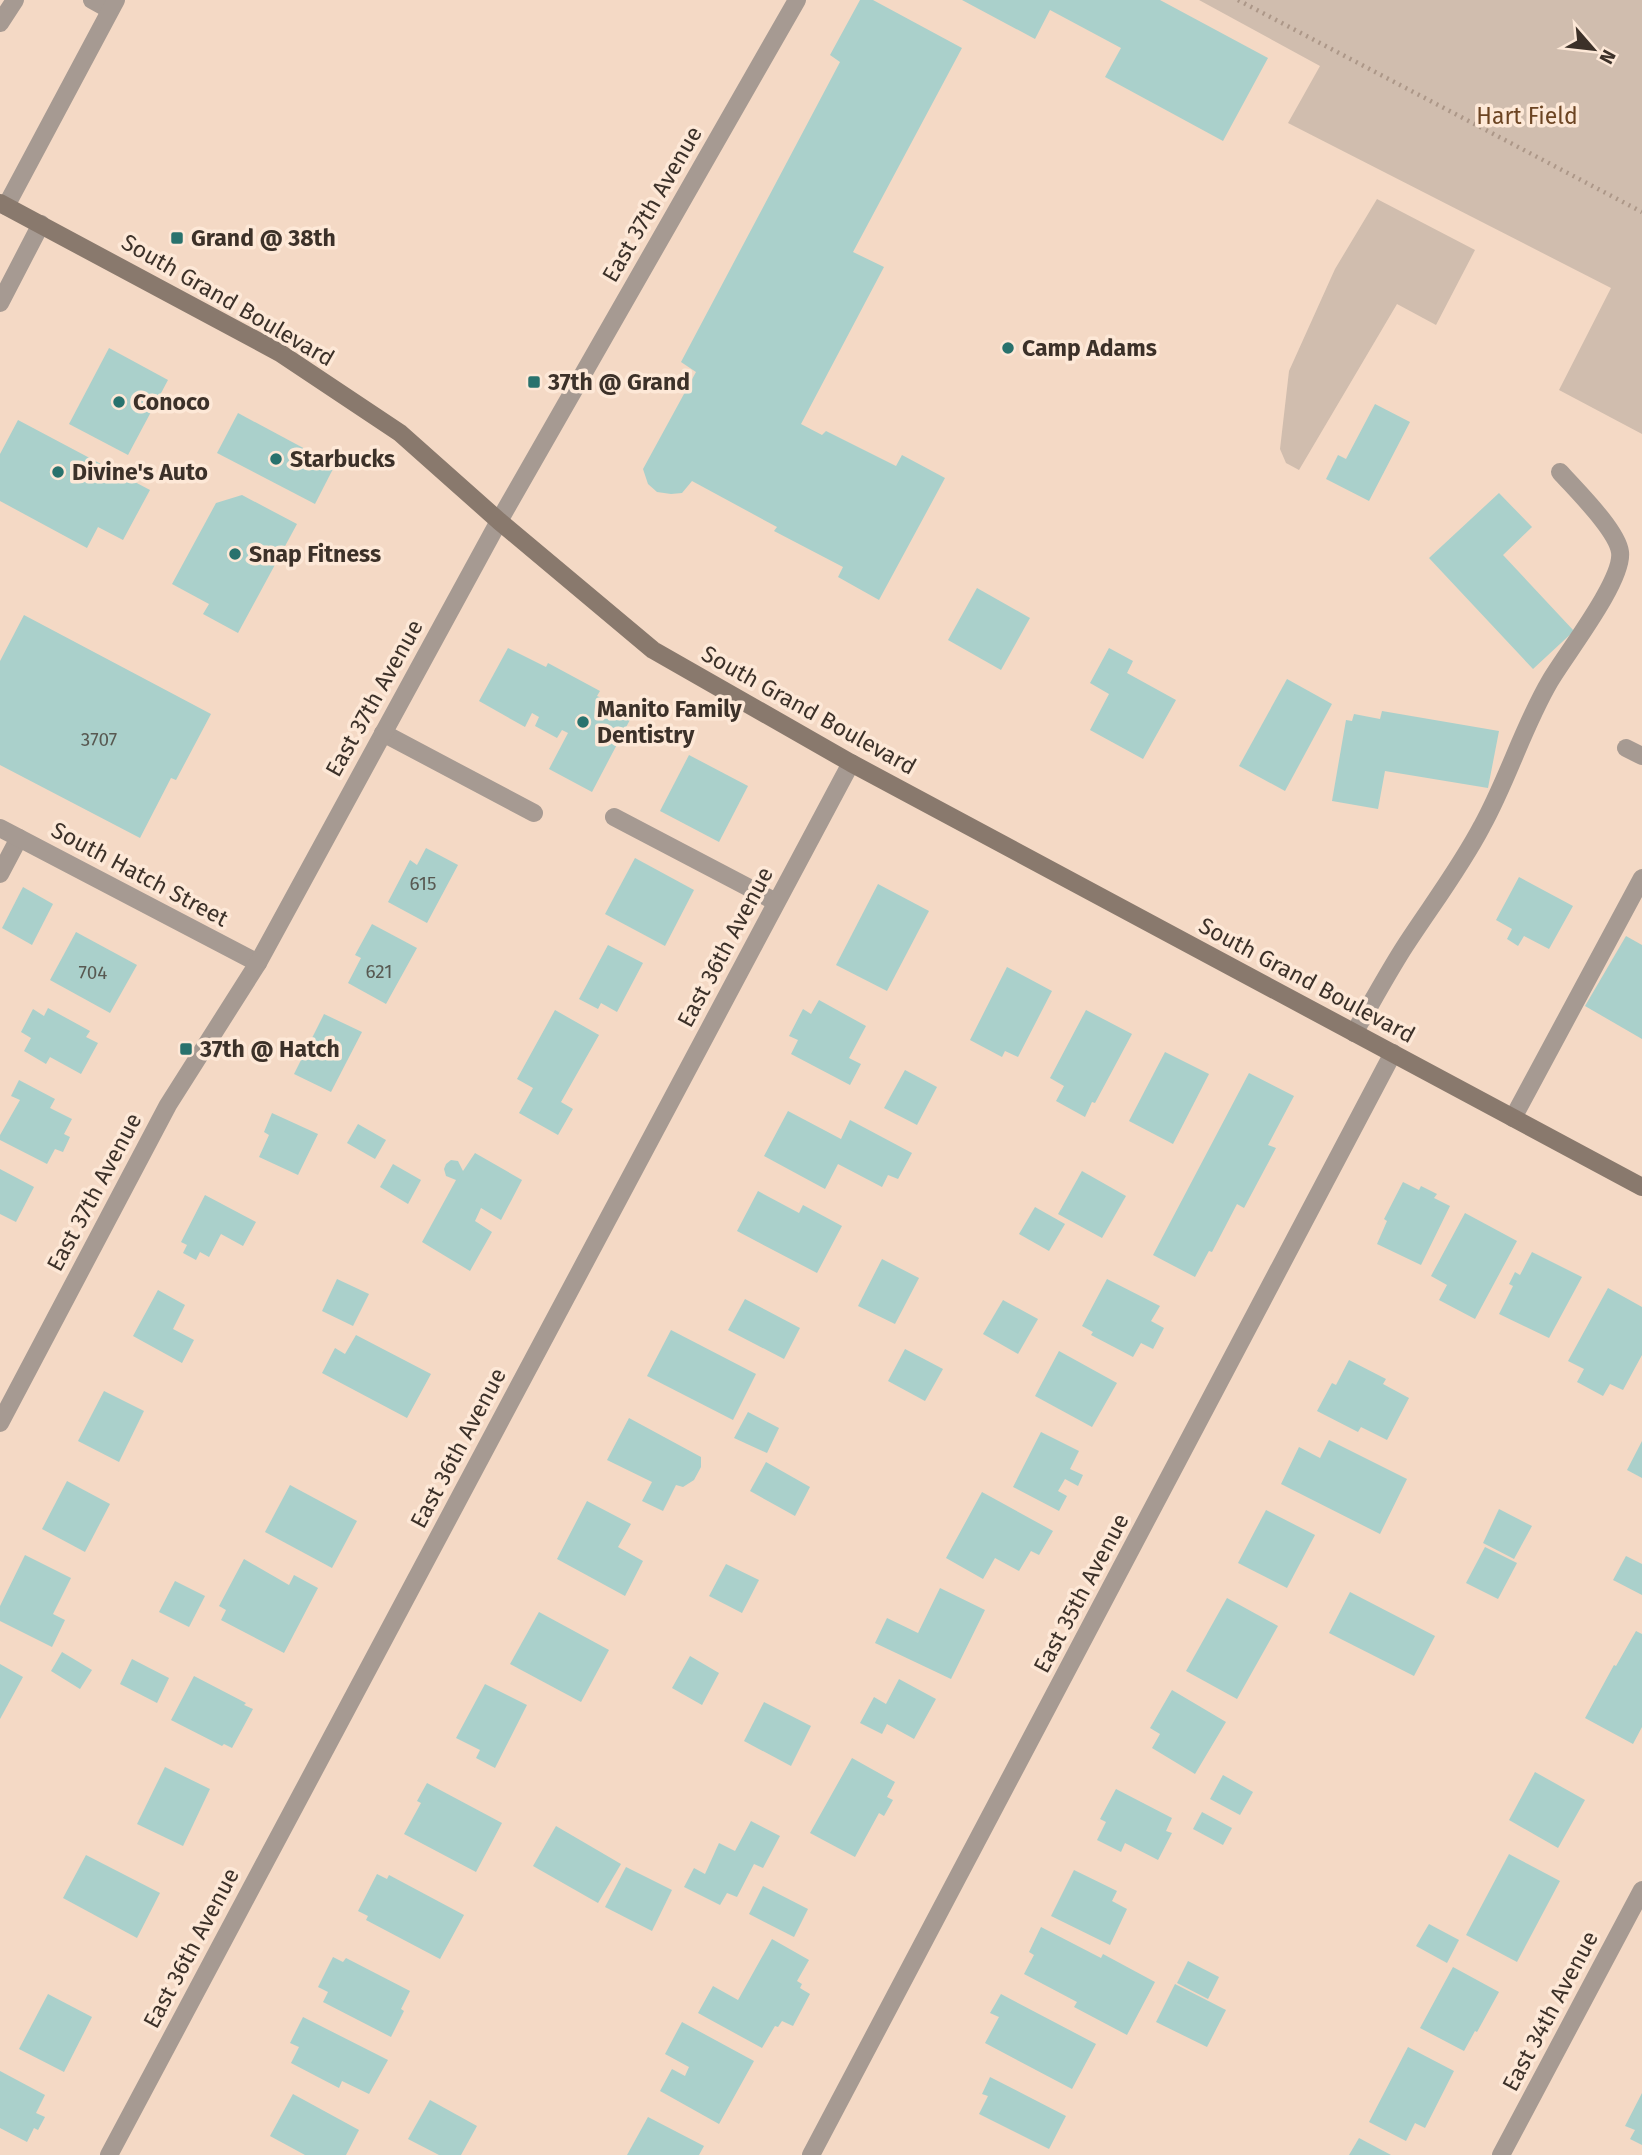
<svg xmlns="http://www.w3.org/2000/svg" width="1642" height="2155" font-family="'Fira Sans',sans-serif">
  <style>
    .green { fill: #d0bdae }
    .building { fill: #aad0cb }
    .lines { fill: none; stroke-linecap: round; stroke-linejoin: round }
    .path { stroke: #ac9788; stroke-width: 4.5; stroke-dasharray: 2 5; stroke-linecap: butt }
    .service { stroke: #a69a92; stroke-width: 18 }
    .minor { stroke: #a69a92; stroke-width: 18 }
    .tertiary { stroke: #a69a92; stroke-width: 18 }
    .secondary { stroke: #89796d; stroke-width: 18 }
    .poi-dot { fill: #29726d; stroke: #fde8d7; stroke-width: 2.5 }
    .labels { text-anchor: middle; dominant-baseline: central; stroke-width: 7; stroke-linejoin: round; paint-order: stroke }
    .number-label { font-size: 19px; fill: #585952 }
    .park-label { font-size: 23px; fill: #6c4422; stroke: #fde8d7 }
    .street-label { font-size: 23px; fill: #3c3129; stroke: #fde8d7 }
    .poi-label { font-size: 23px; font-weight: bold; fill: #3c3129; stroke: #fde8d7; text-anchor: start }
  </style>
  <rect width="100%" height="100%" fill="#f4d9c5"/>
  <!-- green -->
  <g class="green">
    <polygon points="1199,0 1642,0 1642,434 1559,390 1611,288 1288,123 1320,66"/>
    <polygon points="1377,199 1475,250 1436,325 1397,304 1299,470 1286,463 1280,449 1289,371 1335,269"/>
  </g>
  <!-- building -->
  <g class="building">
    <polygon points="860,0 873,0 962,48 853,252 884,267 801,424 822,435 826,431 896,466 902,455 945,478 879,600 838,577 843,567 774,531 777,527 692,481 682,493 671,494 657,492 648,484 643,469 696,372 681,362 840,62 830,55"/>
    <polygon points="962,0 1160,0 1268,58 1223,141 1105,77 1121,48 1050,10 1035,39"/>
    <polygon points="109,348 168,380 128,455 69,424"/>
    <polygon points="1375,404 1410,422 1369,501 1326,479 1338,455 1346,459"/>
    <polygon points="238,413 335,465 315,504 217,453"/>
    <polygon points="18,420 150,490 123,540 98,527 87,548 0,501 0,454"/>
    <polygon points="1499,493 1532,527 1503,555 1574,631 1533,669 1429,558"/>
    <polygon points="242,495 297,524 238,633 203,614 209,604 172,584 216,503"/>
    <polygon points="977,588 1030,618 1001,670 948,640"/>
    <polygon points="24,615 211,714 176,780 171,778 140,838 0,765 0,661"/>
    <polygon points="508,648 546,667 548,663 600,691 597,696 633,714 592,792 549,769 568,733 562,730 557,738 535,726 539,717 532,713 525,727 479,701"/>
    <polygon points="1109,648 1133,661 1127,673 1176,700 1143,759 1090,730 1109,694 1090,683"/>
    <polygon points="1287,679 1332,704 1285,791 1239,766"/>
    <polygon points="1382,711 1499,731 1488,788 1385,771 1378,809 1332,801 1346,720 1352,721 1354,714 1380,719"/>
    <polygon points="689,755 748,786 719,842 660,811"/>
    <polygon points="426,848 458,865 427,923 388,902 410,860 417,865"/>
    <polygon points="635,858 694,890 665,946 605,914"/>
    <polygon points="1519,877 1573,906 1549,949 1524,936 1518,946 1507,939 1512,929 1496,920"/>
    <polygon points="878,884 929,911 887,991 836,965"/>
    <polygon points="23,887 53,904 32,945 2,928"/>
    <polygon points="372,924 417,948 386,1004 348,983 361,958 355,955"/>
    <polygon points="76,932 137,965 110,1013 50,980"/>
    <polygon points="1626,936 1642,945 1642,1039 1585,1006"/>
    <polygon points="608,945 643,963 617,1012 601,1003 598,1009 579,999"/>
    <polygon points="1007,967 1052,991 1018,1057 1005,1051 1002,1057 970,1040"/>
    <polygon points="819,1000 866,1026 849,1058 861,1064 850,1085 791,1054 798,1040 789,1036 803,1009 811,1014"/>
    <polygon points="48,1008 90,1031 86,1037 98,1043 81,1074 50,1057 46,1064 24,1051 31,1038 21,1032 33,1009 44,1016"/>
    <polygon points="555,1010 599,1035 561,1102 573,1109 558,1135 519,1113 533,1088 517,1079"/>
    <polygon points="1086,1010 1132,1034 1095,1103 1092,1102 1085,1117 1056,1101 1064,1086 1050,1078"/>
    <polygon points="324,1014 362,1032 331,1092 294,1074"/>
    <polygon points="1165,1052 1209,1074 1173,1144 1129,1121"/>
    <polygon points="905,1070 937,1087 917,1125 884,1108"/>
    <polygon points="1249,1073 1294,1096 1268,1145 1276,1148 1244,1208 1237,1204 1212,1252 1209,1251 1195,1277 1153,1255"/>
    <polygon points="19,1080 55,1099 50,1108 72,1119 64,1134 70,1137 63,1152 55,1149 47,1164 0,1140 0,1135 20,1100 11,1096"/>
    <polygon points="788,1111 841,1139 850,1120 912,1153 898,1179 888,1175 882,1187 838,1164 825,1189 764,1156"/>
    <polygon points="272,1113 318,1134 298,1175 259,1157 269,1135 264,1132"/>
    <polygon points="358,1124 386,1140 375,1159 347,1143"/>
    <polygon points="475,1153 522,1180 501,1220 481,1208 475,1221 492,1232 470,1271 422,1242 456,1180 446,1176 444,1169 446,1164 451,1160 458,1161 463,1171"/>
    <polygon points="393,1164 421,1180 408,1204 380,1187"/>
    <polygon points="0,1169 34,1187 16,1222 0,1214"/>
    <polygon points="1082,1171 1126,1196 1102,1238 1058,1214"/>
    <polygon points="1403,1182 1419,1190 1421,1186 1437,1194 1434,1198 1450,1206 1421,1265 1377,1244 1387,1221 1384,1219"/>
    <polygon points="758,1191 799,1213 803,1205 842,1226 817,1273 737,1231"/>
    <polygon points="205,1195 256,1222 243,1246 221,1234 209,1257 200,1252 196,1260 183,1253 187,1245 181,1242"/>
    <polygon points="1035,1207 1065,1224 1049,1251 1019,1234"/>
    <polygon points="1465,1213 1517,1241 1475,1319 1439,1300 1447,1285 1431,1276"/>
    <polygon points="1532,1252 1582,1277 1549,1338 1499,1314 1513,1286 1509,1284 1515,1272 1520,1275"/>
    <polygon points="882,1259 919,1278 895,1324 858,1306"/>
    <polygon points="337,1279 369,1294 353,1326 322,1311"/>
    <polygon points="1107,1279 1160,1306 1151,1321 1164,1328 1153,1349 1141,1343 1133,1357 1091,1335 1093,1332 1082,1326"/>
    <polygon points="1608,1288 1642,1307 1642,1355 1623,1390 1610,1384 1603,1396 1577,1382 1584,1369 1568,1361"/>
    <polygon points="158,1290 185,1305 173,1329 194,1340 182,1363 133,1336"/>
    <polygon points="745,1299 800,1328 784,1359 728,1330"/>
    <polygon points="1003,1300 1038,1319 1018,1354 983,1334"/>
    <polygon points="671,1330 756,1374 733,1420 647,1376"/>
    <polygon points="356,1335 431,1374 407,1418 322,1373 335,1348 345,1354"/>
    <polygon points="905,1349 943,1369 925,1401 888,1381"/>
    <polygon points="1059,1351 1117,1383 1092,1427 1035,1396"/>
    <polygon points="1349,1360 1386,1379 1383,1384 1409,1398 1387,1440 1361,1427 1358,1432 1317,1411 1332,1383 1336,1385"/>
    <polygon points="104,1391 144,1411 119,1462 78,1441"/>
    <polygon points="748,1412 779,1428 767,1453 734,1438"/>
    <polygon points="629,1418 701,1457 701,1467 694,1480 683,1487 676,1485 663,1511 642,1501 652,1482 607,1460"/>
    <polygon points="1041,1432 1079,1451 1070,1469 1083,1475 1078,1486 1065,1479 1058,1491 1067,1496 1059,1511 1013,1487"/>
    <polygon points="1329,1440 1407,1479 1380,1534 1281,1484 1299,1447 1320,1458"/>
    <polygon points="1642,1441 1642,1478 1627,1470"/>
    <polygon points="766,1462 810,1487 795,1516 750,1491"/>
    <polygon points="67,1481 110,1504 85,1552 42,1529"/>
    <polygon points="290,1485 357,1521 332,1568 265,1532"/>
    <polygon points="982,1492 1053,1531 1039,1555 1031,1551 1019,1571 995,1558 983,1579 946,1558"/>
    <polygon points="587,1501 631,1524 618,1547 643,1561 625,1596 557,1559"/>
    <polygon points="1499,1509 1532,1526 1514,1559 1483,1543"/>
    <polygon points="1266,1510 1315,1535 1287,1588 1238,1563"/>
    <polygon points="1485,1547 1517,1563 1498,1599 1466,1583"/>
    <polygon points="25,1555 71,1578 53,1614 65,1620 52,1647 0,1621 0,1606"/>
    <polygon points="1626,1556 1642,1564 1642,1595 1613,1580"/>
    <polygon points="244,1559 289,1585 294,1575 318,1588 284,1653 221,1620 226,1610 219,1606"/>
    <polygon points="726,1564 759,1580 742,1613 709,1596"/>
    <polygon points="175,1581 205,1596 189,1627 159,1612"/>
    <polygon points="940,1588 985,1610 951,1679 875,1643 887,1618 918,1633"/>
    <polygon points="1350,1592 1435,1636 1414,1676 1329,1633"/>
    <polygon points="1227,1598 1278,1626 1237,1699 1186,1671"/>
    <polygon points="539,1612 609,1650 581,1702 510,1664"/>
    <polygon points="1636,1631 1642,1634 1642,1727 1633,1744 1585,1718 1614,1665 1616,1666"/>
    <polygon points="62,1652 92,1670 80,1689 51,1671"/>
    <polygon points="690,1656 719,1673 702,1705 672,1688"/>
    <polygon points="132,1659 169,1678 157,1703 120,1684"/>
    <polygon points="0,1664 23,1677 0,1719"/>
    <polygon points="194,1676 246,1703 244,1705 253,1709 232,1748 224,1744 222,1746 171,1720"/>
    <polygon points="899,1679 936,1699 914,1739 887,1724 882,1734 860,1723 874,1697 886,1704"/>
    <polygon points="485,1684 527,1705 495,1768 476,1758 480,1750 456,1738"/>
    <polygon points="1172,1690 1226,1722 1195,1774 1152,1748 1160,1734 1150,1728"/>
    <polygon points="764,1702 811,1726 791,1766 744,1741"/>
    <polygon points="852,1758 895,1782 887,1797 893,1800 884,1816 879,1813 855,1857 810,1833"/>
    <polygon points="165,1767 210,1789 183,1846 137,1824"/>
    <polygon points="1535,1772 1585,1800 1558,1848 1509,1820"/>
    <polygon points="1223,1775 1253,1792 1240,1815 1210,1799"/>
    <polygon points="427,1783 502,1823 476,1872 404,1834 421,1803 417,1801"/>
    <polygon points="1116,1789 1172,1818 1166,1831 1172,1833 1158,1860 1125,1843 1121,1852 1097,1840 1106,1822 1100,1819"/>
    <polygon points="1202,1812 1232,1828 1223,1845 1193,1829"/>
    <polygon points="751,1821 780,1836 763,1868 754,1864 737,1897 727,1893 720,1905 684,1887 694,1868 705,1874 719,1843 735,1851"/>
    <polygon points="556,1826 621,1864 598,1903 533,1866"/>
    <polygon points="1509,1854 1560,1881 1517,1962 1466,1935"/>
    <polygon points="86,1855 160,1893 137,1938 63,1898"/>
    <polygon points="626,1867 672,1890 652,1931 605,1907"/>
    <polygon points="1074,1870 1117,1891 1112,1901 1127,1909 1110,1945 1051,1916"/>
    <polygon points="377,1874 387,1879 389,1875 464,1915 440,1959 366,1920 368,1916 358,1911"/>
    <polygon points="763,1886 808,1909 794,1937 749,1914"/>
    <polygon points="1429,1924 1459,1940 1447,1963 1416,1946"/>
    <polygon points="1041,1927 1101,1958 1103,1954 1155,1982 1127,2035 1074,2007 1077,2002 1024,1974 1034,1955 1029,1952"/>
    <polygon points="772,1939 809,1960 797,1981 802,1984 800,1988 810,1994 793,2026 782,2021 778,2027 775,2026 762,2048 698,2013 713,1986 738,2000"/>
    <polygon points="333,1957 343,1962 346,1958 410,1991 401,2009 404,2011 391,2037 323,2002 328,1992 318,1987"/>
    <polygon points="1188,1961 1219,1977 1208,1999 1177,1983"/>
    <polygon points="1453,1967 1499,1992 1477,2032 1475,2031 1464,2051 1420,2028"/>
    <polygon points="1175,1984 1226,2010 1207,2047 1156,2022"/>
    <polygon points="48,1994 92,2017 64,2072 19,2049"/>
    <polygon points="1001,1994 1096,2044 1072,2089 985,2043 999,2017 990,2013"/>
    <polygon points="303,2017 388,2060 369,2094 342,2081 339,2088 291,2063 299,2047 290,2043"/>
    <polygon points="682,2022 754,2061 719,2124 660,2091 672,2069 685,2076 689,2067 665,2054"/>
    <polygon points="1408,2047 1454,2071 1425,2128 1415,2123 1406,2141 1369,2122"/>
    <polygon points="0,2071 45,2095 36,2113 45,2117 38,2130 34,2128 27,2142 0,2128"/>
    <polygon points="990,2077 1066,2116 1049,2149 979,2114 988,2096 982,2094"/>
    <polygon points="1642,2093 1642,2145 1630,2139 1635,2130 1625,2126"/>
    <polygon points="293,2094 359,2130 346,2155 305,2155 270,2136"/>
    <polygon points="430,2100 477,2126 461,2155 439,2155 408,2139"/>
    <polygon points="648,2117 704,2146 699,2155 627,2155"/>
    <polygon points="1359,2138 1391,2155 1349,2155"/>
  </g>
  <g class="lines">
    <!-- path -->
    <polyline class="path" points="1238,0 1642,212"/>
    <!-- service -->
    <g class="service">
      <polyline points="92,0 110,10"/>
      <polyline points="0,23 15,0"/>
      <polyline points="383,733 534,813"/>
      <polyline points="1626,748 1642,756"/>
      <polyline points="614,817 776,902"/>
      <polyline points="0,874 19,838"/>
      <path d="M1354 1033C1371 1004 1387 974 1405 946 1431 906 1460 868 1482 826 1508 779 1523 727 1550 681 1565 655 1624 580 1620 552 1617 530 1576 490 1560 472"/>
      <polyline points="1513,1118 1642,878"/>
    </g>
    <!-- minor -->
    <g class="minor">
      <polyline points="6,206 116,0"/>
      <polyline points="0,303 41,224"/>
      <polyline points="0,828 258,963"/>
      <polyline points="109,2155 851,763"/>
      <polyline points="811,2155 1393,1053"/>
      <polyline points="1501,2155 1642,1890"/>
    </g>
    <!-- tertiary -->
    <polyline class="tertiary" points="0,1423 168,1105 258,963 499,521 797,0"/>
    <!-- secondary -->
    <polyline class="secondary" points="0,203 280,353 400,433 499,521 653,650 851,763 1642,1187"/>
  </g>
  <!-- markers -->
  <g class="poi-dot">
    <rect x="170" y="231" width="14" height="14" rx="3.5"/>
    <circle cx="1008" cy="348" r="7"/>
    <rect x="527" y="375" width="14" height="14" rx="3.5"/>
    <circle cx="119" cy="402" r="7"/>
    <circle cx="276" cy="459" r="7"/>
    <circle cx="58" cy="472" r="7"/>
    <circle cx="235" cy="554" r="7"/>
    <circle cx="583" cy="722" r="7"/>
    <rect x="179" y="1042" width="14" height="14" rx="3.5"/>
  </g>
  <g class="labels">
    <!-- number labels -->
    <g class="number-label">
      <text x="99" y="739">3707</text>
      <text x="423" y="883">615</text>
      <text x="379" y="971">621</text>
      <text x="93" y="972">704</text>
    </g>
    <!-- park labels -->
    <g class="park-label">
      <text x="1527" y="116">Hart Field</text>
    </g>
    <!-- street labels -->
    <g class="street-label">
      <text transform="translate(652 204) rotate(-60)">East 37th Avenue</text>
      <text transform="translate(228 300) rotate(30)">South Grand Boulevard</text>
      <text transform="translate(374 698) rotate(-61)">East 37th Avenue</text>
      <text transform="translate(809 710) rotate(29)">South Grand Boulevard</text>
      <text transform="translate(140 874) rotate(28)">South Hatch Street</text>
      <text transform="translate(725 947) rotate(-62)">East 36th Avenue</text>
      <text transform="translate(1307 980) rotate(28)">South Grand Boulevard</text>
      <text transform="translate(94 1192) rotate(-62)">East 37th Avenue</text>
      <text transform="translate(458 1448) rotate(-62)">East 36th Avenue</text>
      <text transform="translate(1081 1593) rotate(-62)">East 35th Avenue</text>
      <text transform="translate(191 1948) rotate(-62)">East 36th Avenue</text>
      <text transform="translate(1550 2011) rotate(-62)">East 34th Avenue</text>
    </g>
    <!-- poi labels -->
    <g class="poi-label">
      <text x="191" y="238">Grand @ 38th</text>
      <text x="1022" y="348">Camp Adams</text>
      <text x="548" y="382">37th @ Grand</text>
      <text x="133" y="402">Conoco</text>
      <text x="290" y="459">Starbucks</text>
      <text x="72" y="472">Divine's Auto</text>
      <text x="249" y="554">Snap Fitness</text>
      <text x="597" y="709">Manito Family<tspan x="597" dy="26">Dentistry</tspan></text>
      <text x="200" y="1049">37th @ Hatch</text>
    </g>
  </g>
  <!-- north arrow -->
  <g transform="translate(1593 49) rotate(118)" stroke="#fde8d7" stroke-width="5" paint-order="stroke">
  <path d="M0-5L12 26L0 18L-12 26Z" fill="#3c3129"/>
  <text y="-10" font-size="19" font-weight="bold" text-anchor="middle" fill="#3c3129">N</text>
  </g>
</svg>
